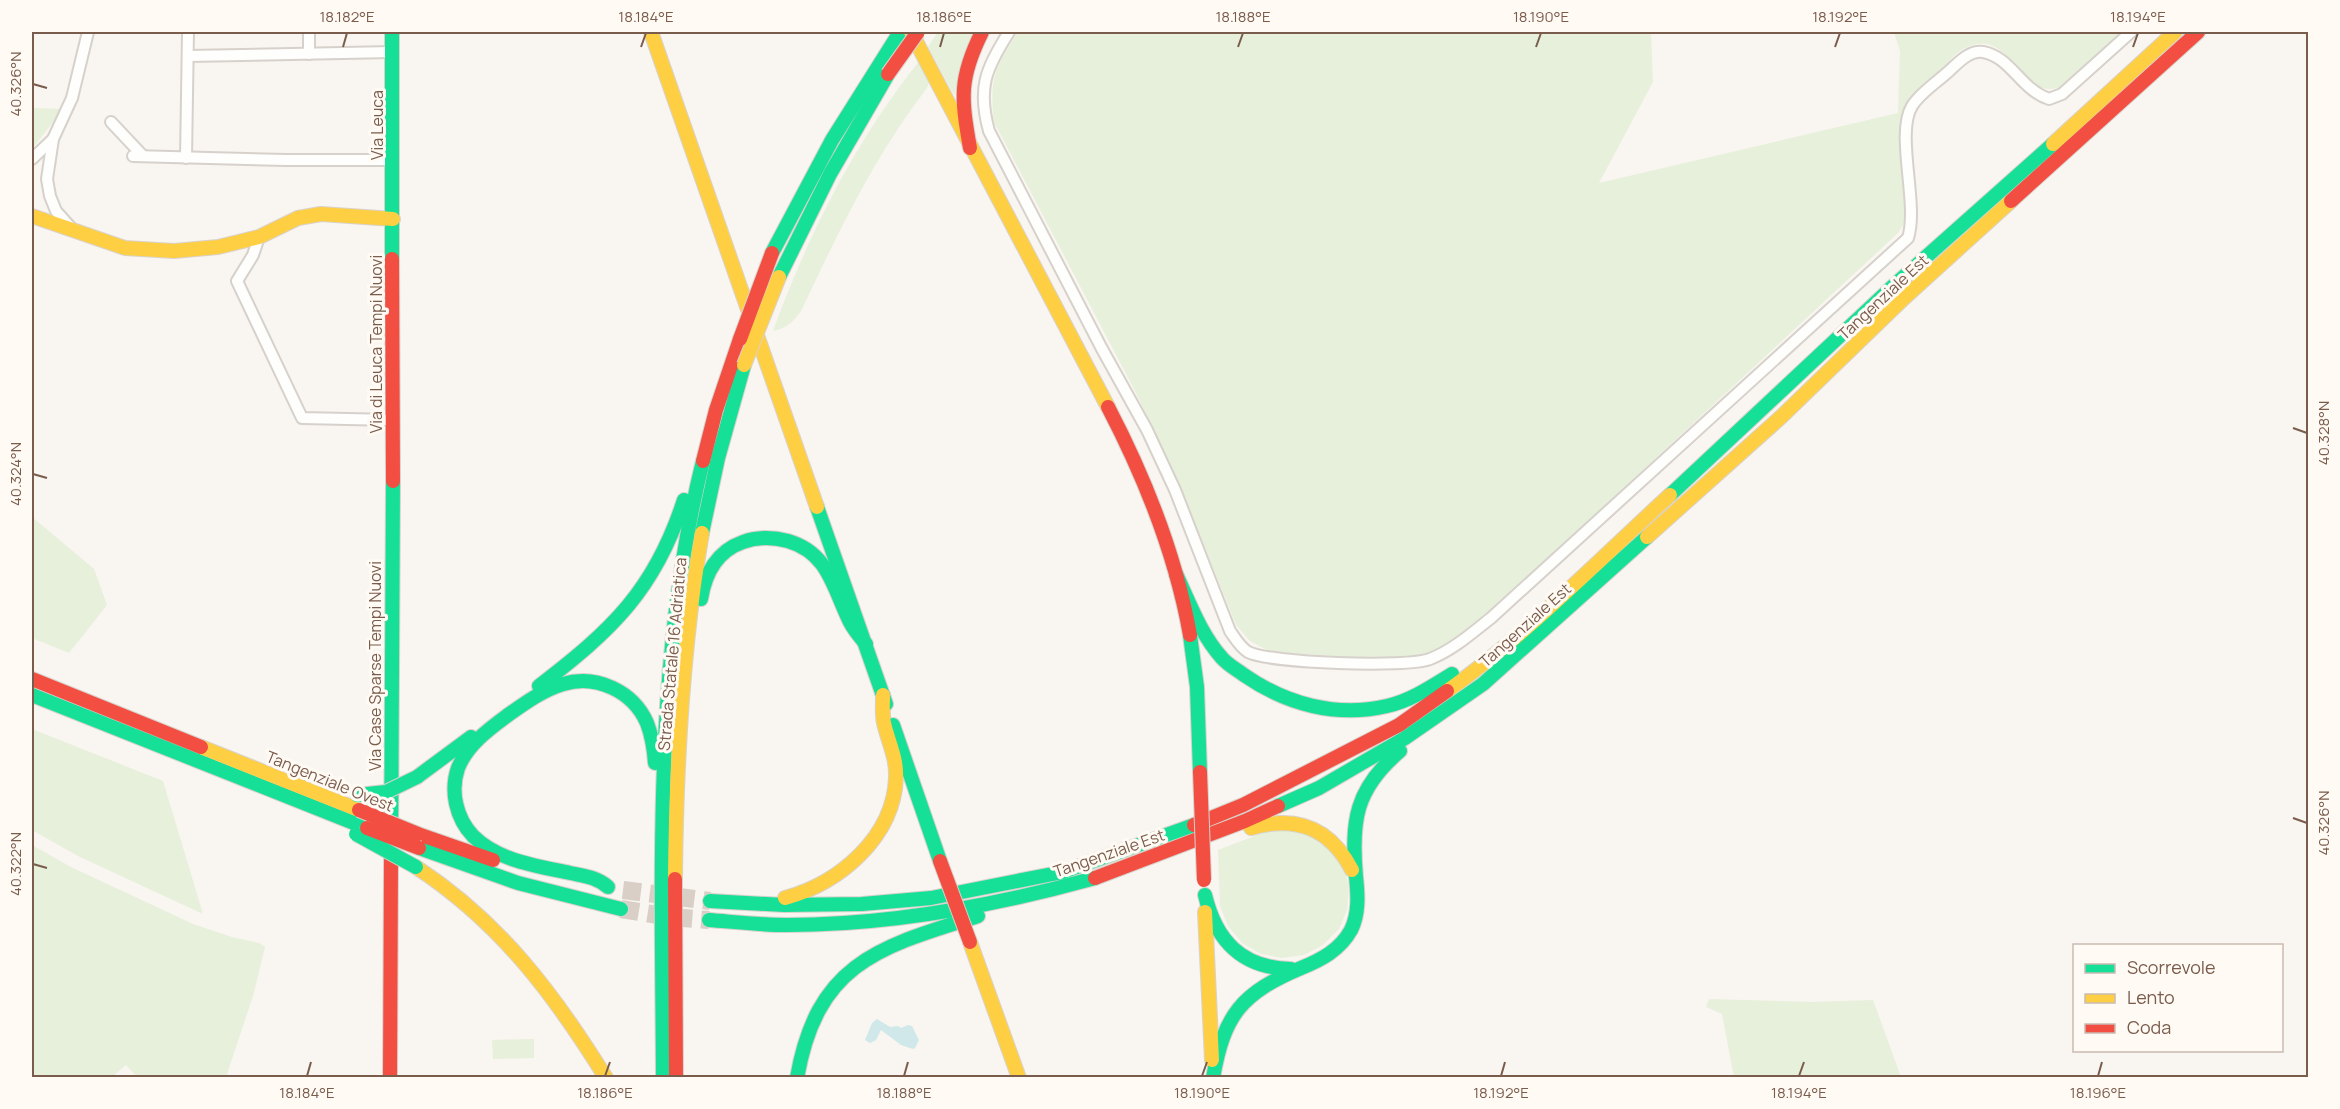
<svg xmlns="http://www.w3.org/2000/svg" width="2340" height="1109" font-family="Manrope,sans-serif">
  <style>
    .green { fill: #e7f0db }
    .water { fill: #d0e8ea }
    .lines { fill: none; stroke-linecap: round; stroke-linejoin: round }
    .highway-tunnel { stroke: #d9cfc7; stroke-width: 18; stroke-dasharray: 18 9; stroke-linecap: butt }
    .street-casing { stroke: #d7d1cb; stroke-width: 14 }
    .fast-casing { stroke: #d9d2cb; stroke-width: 16 }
    .slow-casing { stroke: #d9d2cb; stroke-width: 16 }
    .jam-casing { stroke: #d9d2cb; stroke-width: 16 }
    .street { stroke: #fefefd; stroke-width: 10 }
    .fast { stroke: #16e098; stroke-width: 14 }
    .slow { stroke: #ffcf43; stroke-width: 14 }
    .jam { stroke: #f24e42; stroke-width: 14 }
    .fast-bridge-casing { stroke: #d9d2cb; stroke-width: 16; stroke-linecap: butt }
    .slow-bridge-casing { stroke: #d9d2cb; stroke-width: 16; stroke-linecap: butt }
    .jam-bridge-casing { stroke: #d9d2cb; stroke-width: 16; stroke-linecap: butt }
    .fast-bridge { stroke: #16e098; stroke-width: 14 }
    .slow-bridge { stroke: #ffcf43; stroke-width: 14 }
    .jam-bridge { stroke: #f24e42; stroke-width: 14 }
    .ticks { fill: none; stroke: #7a5c4d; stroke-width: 2 }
    .labels { text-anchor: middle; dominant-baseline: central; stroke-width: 6; stroke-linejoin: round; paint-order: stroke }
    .street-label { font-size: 16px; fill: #7a5c4d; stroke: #fffaf3 }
    .neatline { fill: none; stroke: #7a5c4d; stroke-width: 2 }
    .ticks-label { font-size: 15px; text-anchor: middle; fill: #7a5c4d }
  </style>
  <rect width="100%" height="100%" fill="#f9f5f0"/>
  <!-- green -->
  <g class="green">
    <polygon points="938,32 979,32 954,95 928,47"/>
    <path d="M1018 32H1651L1653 82 1599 183 1898 113 1900 51 1894 32H2121L2062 87C2054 89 2047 90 2039 87 2016 77 2002 27 1963 49 1955 53 1947 64 1940 71 1922 86 1908 98 1900 121L1905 222 1898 233 1503 600 1450 642 1423 655 1398 660 1287 653 1267 650 1250 641 1236 625 1179 483 1134 389 994 122C989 81 995 66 1018 32Z"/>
    <path d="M920 60 929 82 927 88C874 156 838 233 801 311 793 322 787 328 773 331 809 233 855 142 920 60Z"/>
    <polygon points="32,108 63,109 32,149"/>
    <polygon points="32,517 94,569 107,605 69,653 32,638"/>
    <polygon points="32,729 163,781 203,914 78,856 32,830"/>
    <polygon points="1275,828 1316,836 1344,867 1349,888 1347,910 1339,929 1323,945 1304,955 1282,958 1261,954 1242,943 1228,926 1220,906 1218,850"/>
    <polygon points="32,845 71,867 193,924 232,937 259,943 265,947 253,996 226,1077 137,1077 126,1065 112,1077 32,1077"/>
    <polygon points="1709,999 1813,1002 1873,1000 1901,1077 1734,1077 1722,1014 1706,1007"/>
    <polygon points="534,1039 534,1058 493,1059 492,1040"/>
  </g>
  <!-- water -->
  <polygon class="water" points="877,1019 890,1027 898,1026 901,1028 908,1025 912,1026 919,1040 915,1048 913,1049 901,1045 881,1030 876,1040 870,1043 865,1040 872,1023"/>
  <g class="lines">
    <!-- highway-tunnel -->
    <g class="highway-tunnel">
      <polyline points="623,890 710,901"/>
      <polyline points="621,909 670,917 709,920"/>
    </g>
    <!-- street casing -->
    <g class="street-casing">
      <g id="street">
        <path d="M1009 32C986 68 977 88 989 131L1102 349 1147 430 1175 490 1230 631C1235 638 1240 647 1248 652 1269 663 1407 668 1430 659 1453 650 1472 633 1491 618L1908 238C1919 204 1895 134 1912 106 1920 93 1937 82 1948 72 1958 63 1969 50 1983 52 2011 57 2020 89 2049 99L2062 94 2131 32"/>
        <polyline points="309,54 309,32"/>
        <polyline points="188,56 393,52"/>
        <polyline points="111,122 143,156"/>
        <polyline points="133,156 286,160 393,160"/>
        <polyline points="186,158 188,32"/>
        <polyline points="32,159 53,139"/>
        <polyline points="73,230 56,211 50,196 47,179 53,139 72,98 88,32"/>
        <polyline points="259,237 253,255 237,281 302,418 393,420"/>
      </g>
    </g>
    <!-- fast casing -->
    <g class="fast-casing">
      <g id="fast">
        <polyline points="392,32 392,259"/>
        <polyline points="772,253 832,140 900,32"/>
        <polyline points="779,277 830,174 888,74"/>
        <polyline points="1670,495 1890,289 2053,144"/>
        <polyline points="817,507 886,704"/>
        <polyline points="702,533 718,458 744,365"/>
        <path d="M1176 574C1189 602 1201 635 1222 658 1228 665 1236 669 1244 675 1286 704 1336 718 1387 706 1410 701 1431 687 1452 674"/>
        <path d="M701 599C705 574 717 551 743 542 757 537 773 537 788 541 829 553 833 588 850 622 854 630 860 637 866 644"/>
        <polyline points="1190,635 1197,687 1200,772"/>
        <path d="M539 686C612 630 655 590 684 500"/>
        <polyline points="32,695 359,825"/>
        <polyline points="893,725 940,861"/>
        <polyline points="417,777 471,737"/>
        <polyline points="1278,806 1319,788 1405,738 1483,684 1647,537"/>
        <polyline points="419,848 518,883 621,909"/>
        <polyline points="391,861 393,481"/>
        <path d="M608 887C597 877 584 876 570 873 537 866 498 861 473 836 456 818 450 791 458 768 467 745 489 729 508 715 525 703 543 690 563 684 596 674 633 691 647 723 652 736 654 749 655 763"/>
        <path d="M1205 895C1216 941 1242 968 1291 969"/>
        <polyline points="710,901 784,905 862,904 931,898 1063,872 1194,825"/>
        <path d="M709 920C735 922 761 925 787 925 892 925 994 906 1095 878"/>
        <path d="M663 1078C662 873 653 661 703 461"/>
        <path d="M797 1078C817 963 879 947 978 916"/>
        <path d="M1213 1078C1224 1014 1242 993 1301 968 1321 960 1340 950 1351 930 1359 914 1358 895 1356 877 1351 821 1355 789 1400 751"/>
      </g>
    </g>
    <!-- slow casing -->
    <g class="slow-casing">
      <g id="slow">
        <polyline points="651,32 817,507"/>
        <polyline points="911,32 1108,407"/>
        <polyline points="2053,144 2175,32"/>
        <polyline points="32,216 125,248 174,251 218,247 259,237 298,218 321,214 393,219"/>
        <polyline points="1647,537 1781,417 1904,298 2011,201"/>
        <path d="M1447 691C1525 636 1599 560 1670 495"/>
        <polyline points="201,747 359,810"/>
        <path d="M1251 828C1296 815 1330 828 1352 870"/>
        <path d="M416 867C500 922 554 994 606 1078"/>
        <path d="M675 879C676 763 682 648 702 533"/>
        <path d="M785 898C840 883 894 837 896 777 897 758 888 741 884 723 882 714 883 704 883 695"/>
        <polyline points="1205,912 1212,1060"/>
        <polyline points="970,942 1019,1078"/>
      </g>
    </g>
    <!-- jam casing -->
    <g class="jam-casing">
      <g id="jam">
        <path d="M970 148C961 98 959 78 982 32"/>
        <polyline points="2011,201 2198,32"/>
        <polyline points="392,259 393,481"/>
        <path d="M1108 407C1145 478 1176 556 1190 635"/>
        <polyline points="703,461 716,410 740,339"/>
        <polyline points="32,679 201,747"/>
        <polyline points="1194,825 1243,805 1399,725 1447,691"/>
        <polyline points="418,834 493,860"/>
        <polyline points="1095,878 1245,821 1278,806"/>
        <polyline points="675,879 676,1078"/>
        <polyline points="390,1078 391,861"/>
      </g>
    </g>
    <!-- street -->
    <use href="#street" class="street"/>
    <!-- fast -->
    <use href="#fast" class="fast"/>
    <!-- slow -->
    <use href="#slow" class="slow"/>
    <!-- jam -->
    <use href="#jam" class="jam"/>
    <!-- fast-bridge casing -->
    <g class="fast-bridge-casing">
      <g id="fast-bridge">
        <polyline points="357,795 386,792 417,777"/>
        <polyline points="356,834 416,867"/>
      </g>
    </g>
    <!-- slow-bridge casing -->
    <g class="slow-bridge-casing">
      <polyline id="slow-bridge" points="744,365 779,277"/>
    </g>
    <!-- jam-bridge casing -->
    <g class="jam-bridge-casing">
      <g id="jam-bridge">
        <polyline points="888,74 918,32"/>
        <polyline points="740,339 772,253"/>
        <polyline points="1200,772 1204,880"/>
        <polyline points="359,810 418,834"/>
        <polyline points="367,828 419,848"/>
        <polyline points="940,861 970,942"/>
      </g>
    </g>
    <!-- fast-bridge -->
    <use href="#fast-bridge" class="fast-bridge"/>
    <!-- slow-bridge -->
    <use href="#slow-bridge" class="slow-bridge"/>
    <!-- jam-bridge -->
    <use href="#jam-bridge" class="jam-bridge"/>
  </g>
  <!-- ticks -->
  <path class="ticks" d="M343 47 347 33M641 47 646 33M940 47 944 33M1238 47 1243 33M1536 47 1541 33M1835 47 1840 33M2133 47 2138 33M33 84 47 88M2293 428 2307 433M33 474 47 478M2293 818 2307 823M33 864 47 868M307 1076 311 1062M605 1076 610 1062M904 1076 908 1062M1202 1076 1207 1062M1501 1076 1505 1062M1799 1076 1804 1062M2098 1076 2102 1062"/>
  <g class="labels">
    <!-- street labels -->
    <g class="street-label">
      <text transform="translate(377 125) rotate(-90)">Via Leuca</text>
      <text transform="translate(1883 297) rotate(-43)">Tangenziale Est</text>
      <text transform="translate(376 344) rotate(-90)">Via di Leuca Tempi Nuovi</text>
      <text transform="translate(1525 625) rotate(-42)">Tangenziale Est</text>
      <text transform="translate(672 654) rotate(-85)">Strada Statale 16 Adriatica</text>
      <text transform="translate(375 666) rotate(-90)">Via Case Sparse Tempi Nuovi</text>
      <text transform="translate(330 781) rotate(22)">Tangenziale Ovest</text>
      <text transform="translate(1109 853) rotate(-19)">Tangenziale Est</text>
    </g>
  </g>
  <!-- border -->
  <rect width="2340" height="1109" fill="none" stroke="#fffaf3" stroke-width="66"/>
  <!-- legend -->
  <rect x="2073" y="944" width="210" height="108" fill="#fffaf3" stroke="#cabbb1" stroke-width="1.5"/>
  <rect x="2085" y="964" width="30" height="9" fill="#16e098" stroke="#cabbb1" stroke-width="1.5"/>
  <text x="2127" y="974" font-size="18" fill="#7a5c4d">Scorrevole</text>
  <rect x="2085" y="994" width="30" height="9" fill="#ffcf43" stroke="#cabbb1" stroke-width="1.5"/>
  <text x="2127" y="1004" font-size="18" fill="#7a5c4d">Lento</text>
  <rect x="2085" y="1024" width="30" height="9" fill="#f24e42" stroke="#cabbb1" stroke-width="1.5"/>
  <text x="2127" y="1034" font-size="18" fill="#7a5c4d">Coda</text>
  <rect x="33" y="33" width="2274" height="1043" class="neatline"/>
  <g class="ticks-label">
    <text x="347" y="22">18.182°E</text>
    <text x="646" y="22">18.184°E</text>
    <text x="944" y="22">18.186°E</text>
    <text x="1243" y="22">18.188°E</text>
    <text x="1541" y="22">18.190°E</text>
    <text x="1840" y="22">18.192°E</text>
    <text x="2138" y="22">18.194°E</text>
    <text transform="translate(16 84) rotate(-90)" y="5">40.326°N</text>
    <text transform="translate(2324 433) rotate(-90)" y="5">40.328°N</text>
    <text transform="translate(16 474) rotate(-90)" y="5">40.324°N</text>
    <text transform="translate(2324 823) rotate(-90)" y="5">40.326°N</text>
    <text transform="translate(16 864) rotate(-90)" y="5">40.322°N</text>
    <text x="307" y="1098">18.184°E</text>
    <text x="605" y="1098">18.186°E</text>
    <text x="904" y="1098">18.188°E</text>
    <text x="1202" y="1098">18.190°E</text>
    <text x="1501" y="1098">18.192°E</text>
    <text x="1799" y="1098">18.194°E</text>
    <text x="2098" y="1098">18.196°E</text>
  </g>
</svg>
